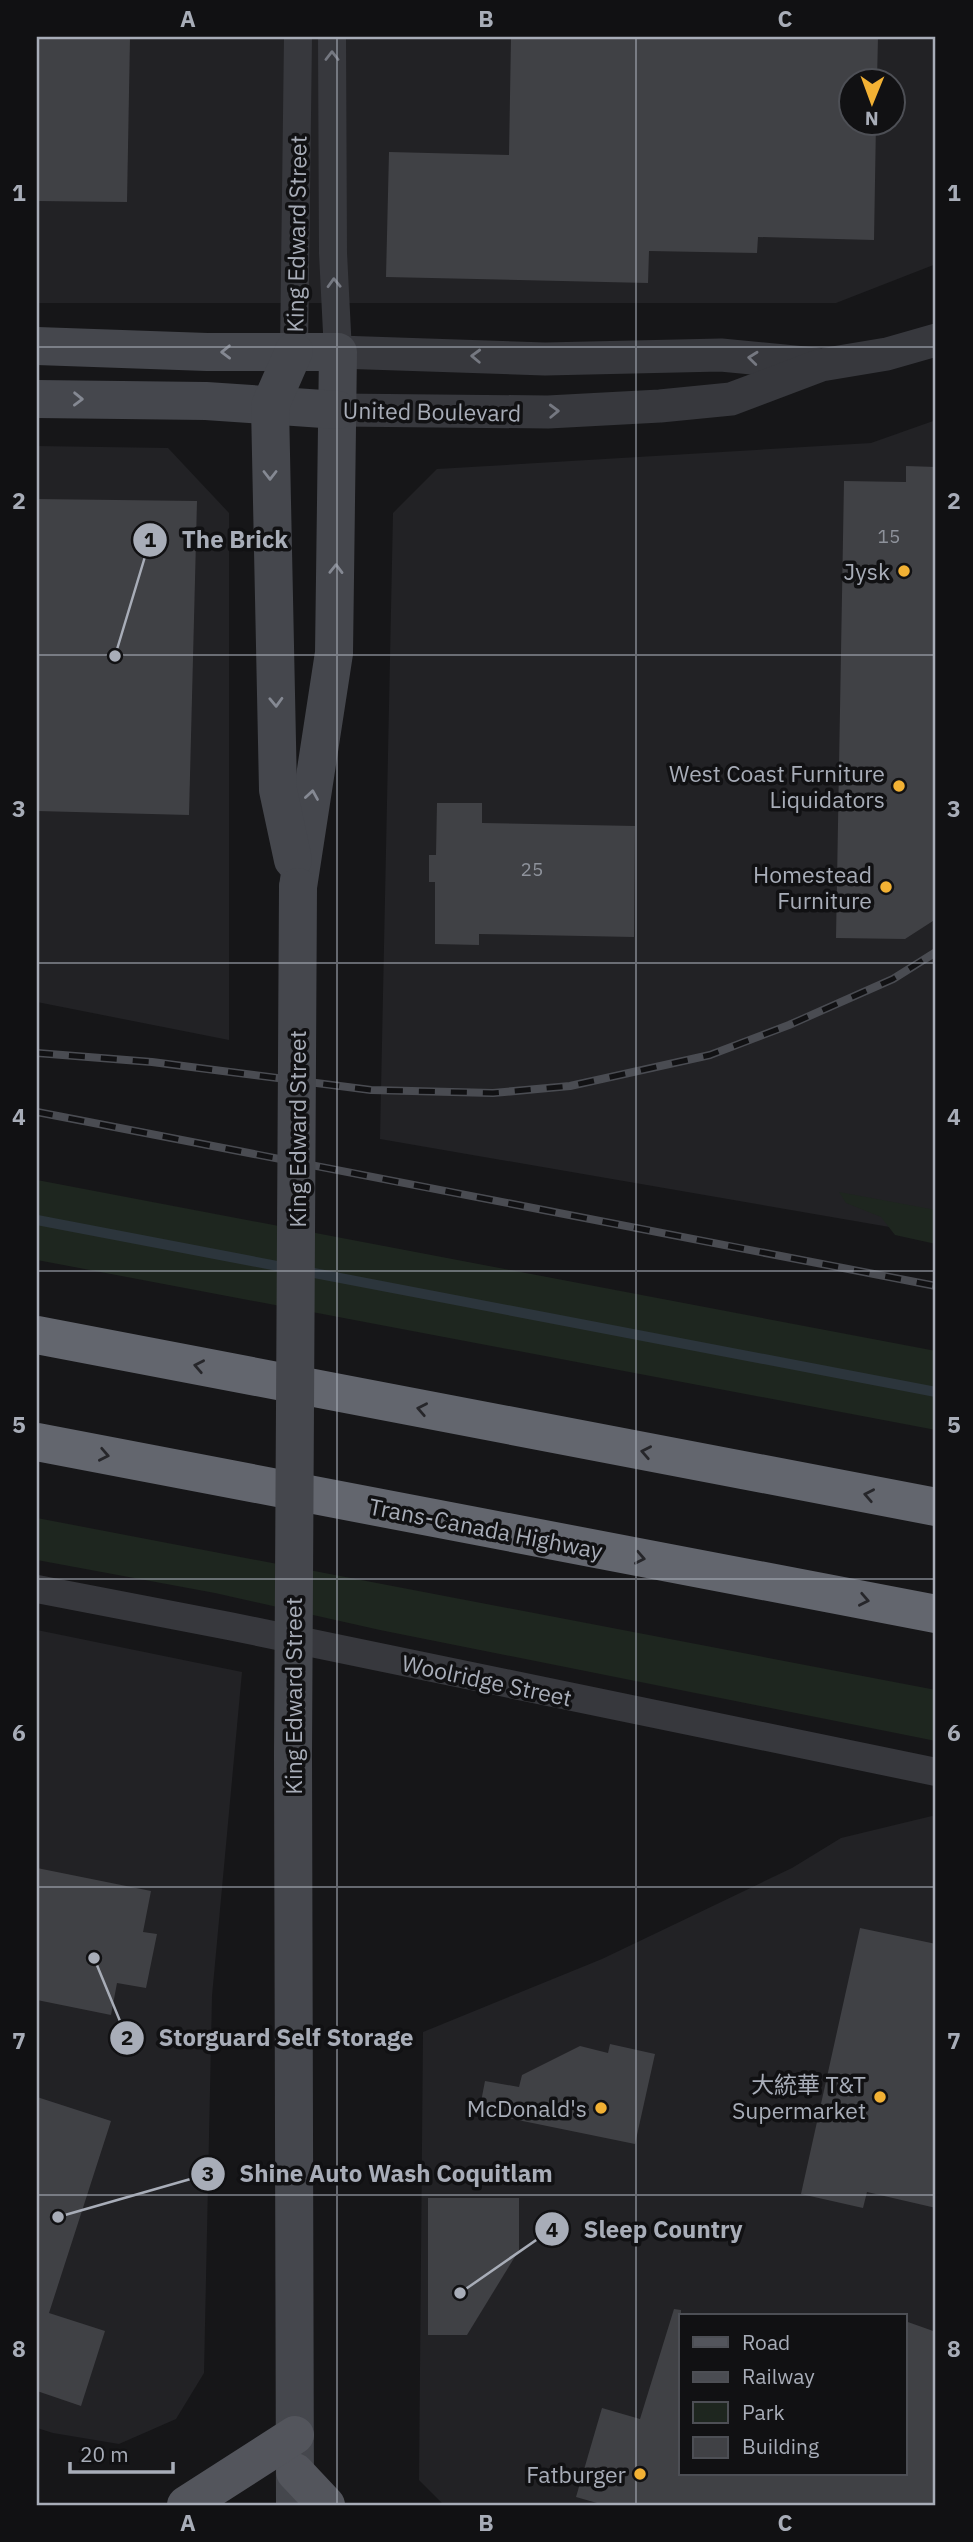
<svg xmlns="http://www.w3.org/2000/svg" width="973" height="2542" font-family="'IBM Plex Sans','Noto Sans SC',sans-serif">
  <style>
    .built { fill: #222225; fill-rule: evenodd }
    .green { fill: #1e261f }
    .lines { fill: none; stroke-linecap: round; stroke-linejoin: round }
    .stream { stroke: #2c353c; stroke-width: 10 }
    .building { fill: #404145 }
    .minor { stroke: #37383d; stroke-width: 28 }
    .tertiary { stroke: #37383d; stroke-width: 33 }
    .secondary { stroke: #45474d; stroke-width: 38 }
    .primary { stroke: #53555c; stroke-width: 38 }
    .motorway { stroke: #63666e; stroke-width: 38 }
    .rail-casing { stroke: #4a4c52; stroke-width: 8 }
    .rail { stroke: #111113; stroke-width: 5; stroke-dasharray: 16; stroke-linecap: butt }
    .secondary-bridge { stroke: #45474d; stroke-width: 38 }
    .oneway { stroke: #757881 }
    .oneway2 { stroke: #858993 }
    .oneway3 { stroke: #26262a }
    .grid { fill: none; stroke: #a8adb8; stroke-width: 2; stroke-opacity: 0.55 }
    .poi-dot { fill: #f2b134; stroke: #111113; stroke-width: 2.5 }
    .labels { text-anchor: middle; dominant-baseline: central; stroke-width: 7; stroke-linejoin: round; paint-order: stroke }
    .number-label { font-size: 19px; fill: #8e929b }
    .street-label { font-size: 23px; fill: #a8adb8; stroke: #111113 }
    .poi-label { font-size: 23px; fill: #a8adb8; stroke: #111113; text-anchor: end }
    .leader { fill: none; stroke: #a8adb8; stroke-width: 2.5 }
    .callout-dot { fill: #a8adb8; stroke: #111113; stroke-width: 2.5 }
    .mark-label { font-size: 21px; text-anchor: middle; font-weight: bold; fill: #111 }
    .callout-label { font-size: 24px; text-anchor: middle; font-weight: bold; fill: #a8adb8; stroke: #111113; stroke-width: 7; stroke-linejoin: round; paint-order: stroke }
    .neatline { fill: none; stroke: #a8adb8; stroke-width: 2.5 }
    .grid-label { font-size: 23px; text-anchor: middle; font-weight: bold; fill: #a8adb8 }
  </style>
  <rect width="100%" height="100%" fill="#161618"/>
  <!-- built -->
  <g class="built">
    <path d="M37 37H936V264L836 303H37ZM850 80H892V122H850Z"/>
    <polygon points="936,420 936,1235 380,1139 393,513 437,469 871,443"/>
    <polygon points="37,446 168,448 229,513 229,1040 37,1002"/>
    <polygon points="37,1630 242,1672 212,1996 204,2373 176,2419 119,2444 53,2433 37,2428"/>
    <path d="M932 1816 936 1817V2505H444L419 2480 423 2032 602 1959 792 1868 841 1838ZM681 2316H905V2474H681Z"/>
  </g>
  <!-- green -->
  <g class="green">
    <polygon points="37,1180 936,1351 936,1430 37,1260"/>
    <polygon points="839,1192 936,1210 936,1244 895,1235 881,1217 846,1203"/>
    <polygon points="37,1518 936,1690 936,1741 380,1630 215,1593 37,1560"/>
  </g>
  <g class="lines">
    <!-- stream -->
    <polyline class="stream" points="37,1220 936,1392"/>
  </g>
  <!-- building -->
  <g class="building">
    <polygon points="37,37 130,37 127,202 37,201"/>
    <polygon points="511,37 878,37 877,80 850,80 850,122 876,122 874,240 758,237 757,253 649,251 648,283 386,277 389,152 509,155"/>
    <polygon points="906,466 936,467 936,919 905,939 836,938 844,481 906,482"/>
    <polygon points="37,499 197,501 189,815 37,811"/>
    <polygon points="437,803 482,803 482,823 635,826 634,937 479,934 479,945 435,944 435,882 429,882 429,855 436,855"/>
    <polygon points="37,1868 151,1891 143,1932 157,1934 146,1988 117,1983 111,2015 37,2000"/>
    <polygon points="860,1928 936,1944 936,2208 867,2192 863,2208 801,2194"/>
    <polygon points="610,2044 655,2054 635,2144 479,2112 485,2081 519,2087 522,2075 580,2046 608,2053"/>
    <polygon points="37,2097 111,2121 49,2313 105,2331 81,2406 37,2391"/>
    <polygon points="428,2198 519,2198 519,2250 467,2335 428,2335"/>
    <polygon points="674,2309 681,2310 681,2474 905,2474 905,2321 936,2332 936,2505 604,2505 576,2497 602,2408 640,2419"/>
  </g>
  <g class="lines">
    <!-- minor -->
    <g class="minor">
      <polyline points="332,37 333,253 338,352"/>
      <polyline points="294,351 298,37"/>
      <polyline points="37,1589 229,1626 936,1772"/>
    </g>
    <!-- tertiary -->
    <g class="tertiary">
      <polyline points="338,352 545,359 721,355 815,364"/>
      <polyline points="338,410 548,412 660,406 731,399 821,365 887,354 936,340"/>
    </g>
    <!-- secondary -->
    <g class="secondary">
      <polyline points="37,346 207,352 338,352 334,653 298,887"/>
      <polyline points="37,399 206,401 338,410"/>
      <polyline points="293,860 278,790 270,406 294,351"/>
      <polyline points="293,1755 295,2505"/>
    </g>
    <!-- primary -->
    <g class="primary">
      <polyline points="295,2472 326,2505"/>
      <polyline points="186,2505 295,2435"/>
    </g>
    <!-- motorway -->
    <g class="motorway">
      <polyline points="37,1335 936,1507"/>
      <polyline points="37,1442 936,1614"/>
    </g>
    <!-- rail casing -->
    <g class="rail-casing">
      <g id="rail">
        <polyline points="37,1053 152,1062 371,1090 493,1093 570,1086 710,1055 789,1025 893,979 936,952"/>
        <polyline points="37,1112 936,1286"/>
      </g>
    </g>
    <!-- rail -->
    <use href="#rail" class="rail"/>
    <!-- secondary-bridge -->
    <polyline class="secondary-bridge" points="293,1755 298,887"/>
  </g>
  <!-- one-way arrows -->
  <defs><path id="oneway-chevron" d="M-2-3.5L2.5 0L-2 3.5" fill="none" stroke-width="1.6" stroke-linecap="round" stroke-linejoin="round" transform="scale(1.75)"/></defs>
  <g class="oneway">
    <use href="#oneway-chevron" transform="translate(332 56) rotate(-90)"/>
    <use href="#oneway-chevron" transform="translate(334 283) rotate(-92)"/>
    <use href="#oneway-chevron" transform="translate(476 356) rotate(-178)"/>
    <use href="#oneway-chevron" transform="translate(753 358) rotate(-174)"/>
    <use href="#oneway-chevron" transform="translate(554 411) rotate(-2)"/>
  </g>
  <g class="oneway2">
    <use href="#oneway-chevron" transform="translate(226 352) rotate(179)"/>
    <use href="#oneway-chevron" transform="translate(78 399) rotate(1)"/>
    <use href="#oneway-chevron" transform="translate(270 475) rotate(90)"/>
    <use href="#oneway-chevron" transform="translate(336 569) rotate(-89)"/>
    <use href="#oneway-chevron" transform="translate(276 702) rotate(88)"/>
    <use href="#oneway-chevron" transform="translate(312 795) rotate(-81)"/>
  </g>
  <g class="oneway3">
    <use href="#oneway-chevron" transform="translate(199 1366) rotate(-169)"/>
    <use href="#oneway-chevron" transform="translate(422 1409) rotate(-169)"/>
    <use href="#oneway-chevron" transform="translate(646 1452) rotate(-169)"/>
    <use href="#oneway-chevron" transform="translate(104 1455) rotate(11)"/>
    <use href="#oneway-chevron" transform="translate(869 1495) rotate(-169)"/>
    <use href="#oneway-chevron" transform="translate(640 1558) rotate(11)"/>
    <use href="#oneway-chevron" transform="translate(864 1600) rotate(11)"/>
  </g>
  <!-- grid -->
  <path class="grid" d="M337 37V2505M636 37V2505M37 347H936M37 655H936M37 963H936M37 1271H936M37 1579H936M37 1887H936M37 2195H936"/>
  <!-- markers -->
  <g class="poi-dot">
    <circle cx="904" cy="571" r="7"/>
    <circle cx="899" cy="786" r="7"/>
    <circle cx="886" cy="887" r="7"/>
    <circle cx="880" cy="2097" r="7"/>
    <circle cx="601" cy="2108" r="7"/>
    <circle cx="640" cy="2474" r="7"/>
  </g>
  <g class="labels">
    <!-- number labels -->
    <g class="number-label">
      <text x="889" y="536">15</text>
      <text x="532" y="869">25</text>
    </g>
    <!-- street labels -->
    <g class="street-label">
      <text transform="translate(296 234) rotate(-89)">King Edward Street</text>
      <text transform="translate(432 411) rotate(1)">United Boulevard</text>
      <text transform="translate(297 1129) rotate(-90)">King Edward Street</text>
      <text transform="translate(486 1528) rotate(11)">Trans-Canada Highway</text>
      <text transform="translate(487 1680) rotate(12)">Woolridge Street</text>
      <text transform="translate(293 1696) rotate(-90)">King Edward Street</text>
    </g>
    <!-- poi labels -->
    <g class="poi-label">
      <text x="890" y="571">Jysk</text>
      <text x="885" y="773">West Coast Furniture<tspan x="885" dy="26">Liquidators</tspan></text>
      <text x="872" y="874">Homestead<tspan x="872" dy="26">Furniture</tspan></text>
      <text x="866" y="2084">大統華 T&amp;T<tspan x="866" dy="26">Supermarket</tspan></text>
      <text x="587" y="2108">McDonald's</text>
      <text x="626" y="2474">Fatburger</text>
    </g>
  </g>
  <!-- callouts -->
  <path class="leader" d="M115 656L150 540M94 1958L127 2038M58 2217L208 2174M460 2293L552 2229"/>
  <g class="callout-dot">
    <circle cx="115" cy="656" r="7"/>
    <circle cx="94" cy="1958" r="7"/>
    <circle cx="58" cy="2217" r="7"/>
    <circle cx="460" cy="2293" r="7"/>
    <circle cx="150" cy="540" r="18"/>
    <circle cx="127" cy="2038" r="18"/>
    <circle cx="208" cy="2174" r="18"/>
    <circle cx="552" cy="2229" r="18"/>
  </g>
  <g class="mark-label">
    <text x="150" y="547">1</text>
    <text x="127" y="2045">2</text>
    <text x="208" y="2181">3</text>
    <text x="552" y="2237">4</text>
  </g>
  <g class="callout-label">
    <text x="235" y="548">The Brick</text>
    <text x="286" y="2046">Storguard Self Storage</text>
    <text x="396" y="2182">Shine Auto Wash Coquitlam</text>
    <text x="663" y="2238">Sleep Country</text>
  </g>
  <!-- border -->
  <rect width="973" height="2542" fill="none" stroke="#111113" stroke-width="77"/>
  <!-- legend -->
  <rect x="679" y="2314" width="228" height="161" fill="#111113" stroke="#4d4f55" stroke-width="2"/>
  <rect x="693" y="2337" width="35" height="10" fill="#53555c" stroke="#4d4f55" stroke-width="2"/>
  <text x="742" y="2350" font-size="21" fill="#a8adb8">Road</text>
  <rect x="693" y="2372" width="35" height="10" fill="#4a4c52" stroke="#4d4f55" stroke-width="2"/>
  <text x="742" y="2384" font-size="21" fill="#a8adb8">Railway</text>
  <rect x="693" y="2402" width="35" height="21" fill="#1e261f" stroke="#4d4f55" stroke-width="2"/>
  <text x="742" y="2420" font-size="21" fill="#a8adb8">Park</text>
  <rect x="693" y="2437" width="35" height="21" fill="#404145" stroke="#4d4f55" stroke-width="2"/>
  <text x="742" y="2454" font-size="21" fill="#a8adb8">Building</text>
  <!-- north arrow -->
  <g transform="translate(872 102) rotate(181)"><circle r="33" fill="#111113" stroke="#4d4f55" stroke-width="2"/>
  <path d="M0-5L12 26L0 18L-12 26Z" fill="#f2b134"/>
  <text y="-10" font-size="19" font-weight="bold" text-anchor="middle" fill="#a8adb8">N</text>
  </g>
  <!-- scale -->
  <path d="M70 2462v10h103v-10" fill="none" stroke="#a8adb8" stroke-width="3.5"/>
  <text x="80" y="2462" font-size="21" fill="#a8adb8" stroke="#111113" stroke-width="5" paint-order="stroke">20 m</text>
  <rect x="38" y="38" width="896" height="2466" class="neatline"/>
  <g class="grid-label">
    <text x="188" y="27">A</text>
    <text x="486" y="27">B</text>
    <text x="785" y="27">C</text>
    <text x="19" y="201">1</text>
    <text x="954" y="201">1</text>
    <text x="19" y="509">2</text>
    <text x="954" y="509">2</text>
    <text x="19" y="817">3</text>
    <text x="954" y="817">3</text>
    <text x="19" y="1125">4</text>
    <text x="954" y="1125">4</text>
    <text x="19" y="1433">5</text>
    <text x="954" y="1433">5</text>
    <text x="19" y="1741">6</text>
    <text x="954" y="1741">6</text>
    <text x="19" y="2049">7</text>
    <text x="954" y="2049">7</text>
    <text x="19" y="2357">8</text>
    <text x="954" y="2357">8</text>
    <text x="188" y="2531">A</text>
    <text x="486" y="2531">B</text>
    <text x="785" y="2531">C</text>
  </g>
</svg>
